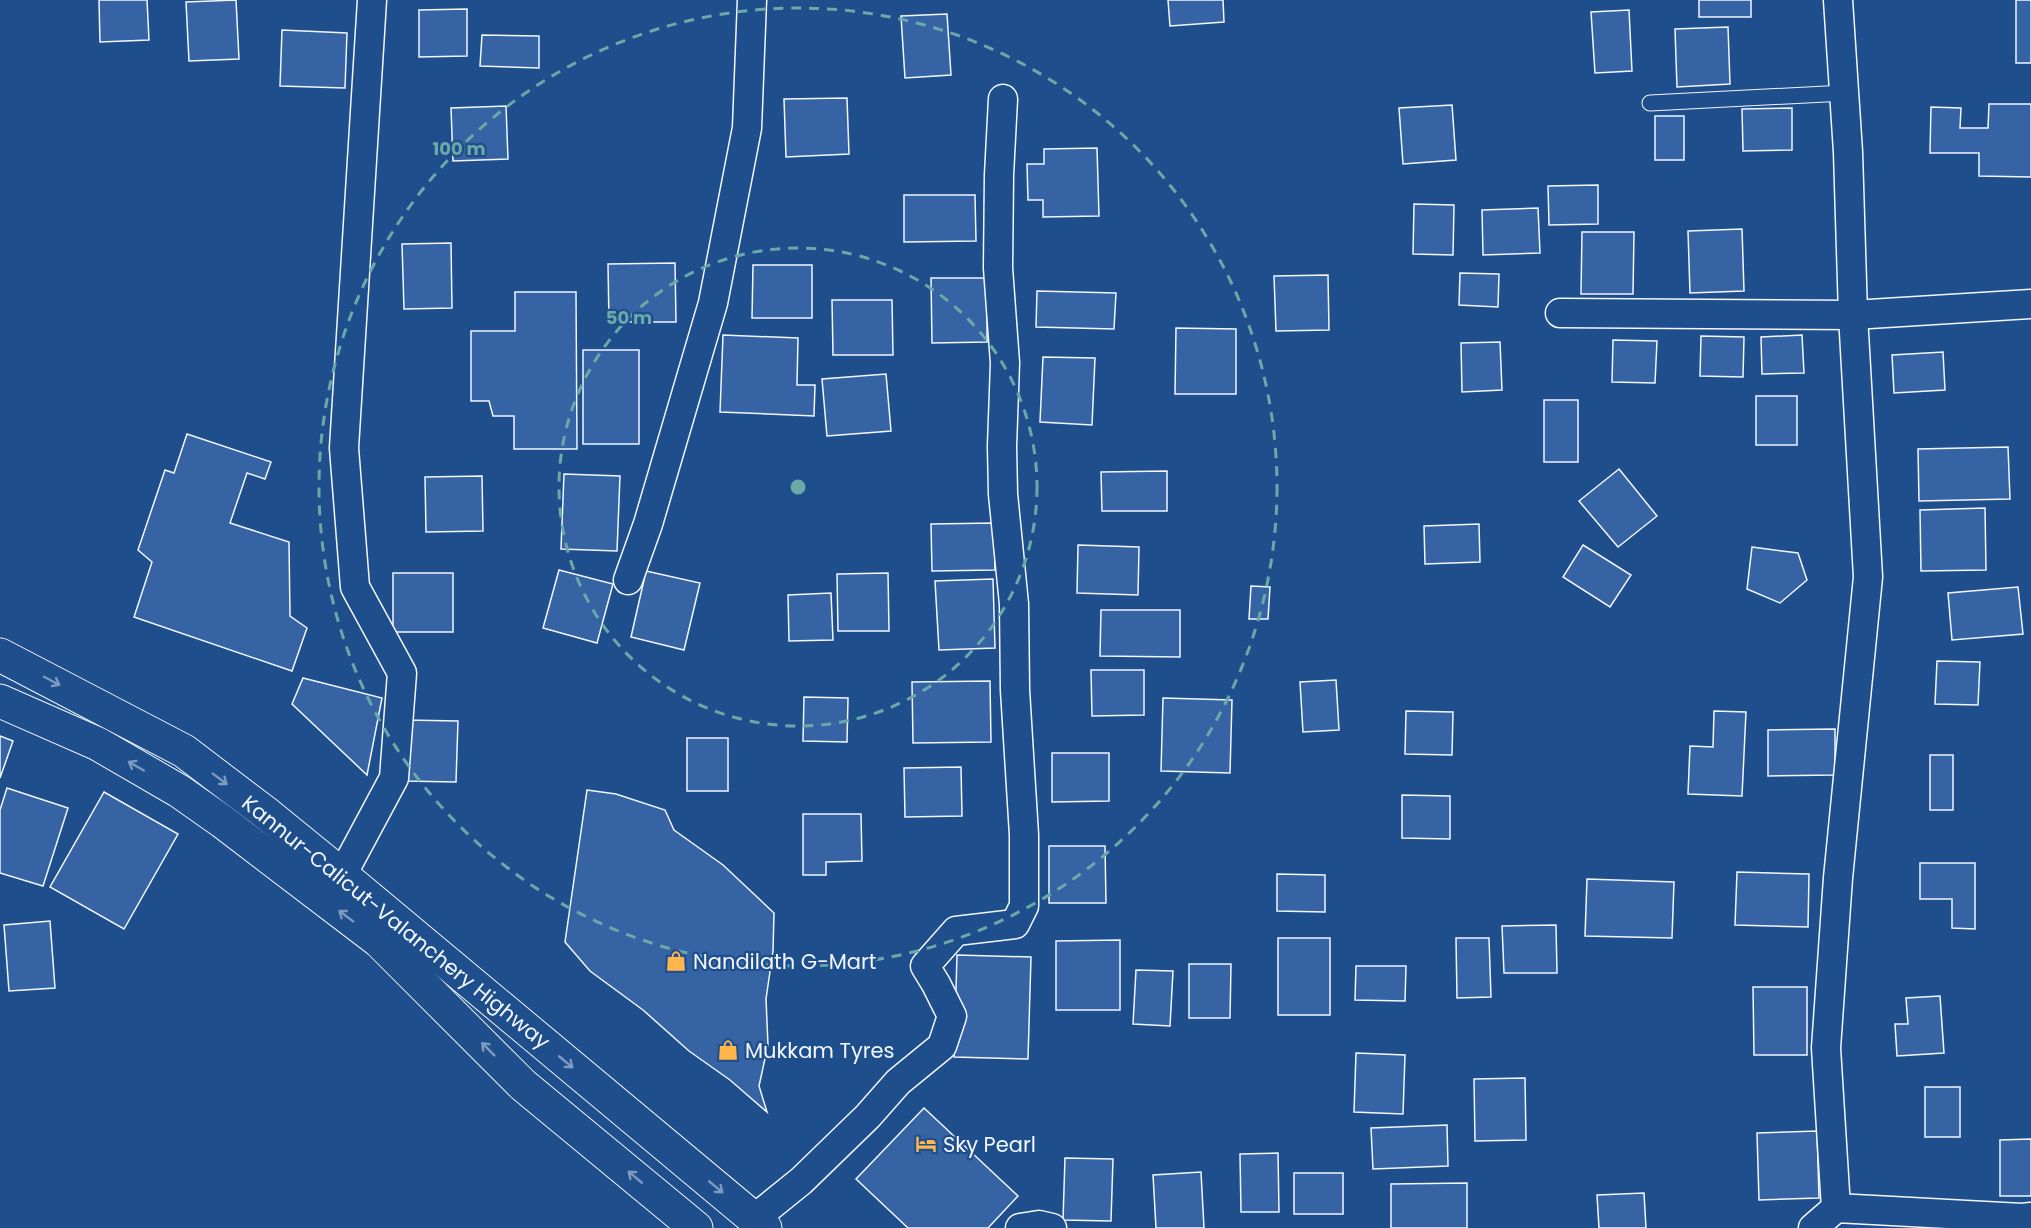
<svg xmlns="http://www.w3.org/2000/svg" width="2031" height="1228" font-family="Poppins,sans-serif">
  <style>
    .building { fill: #3563a3; stroke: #f2f6ff; stroke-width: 1.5 }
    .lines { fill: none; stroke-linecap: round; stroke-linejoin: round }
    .lane-casing { stroke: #f2f6ff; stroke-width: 17 }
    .street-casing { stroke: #f2f6ff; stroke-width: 31 }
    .highway-casing { stroke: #f2f6ff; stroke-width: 35 }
    .lane { stroke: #1f4e8c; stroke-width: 15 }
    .street { stroke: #1f4e8c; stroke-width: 28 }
    .highway { stroke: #1f4e8c; stroke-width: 33 }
    .oneway { stroke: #7e9ac0 }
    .ring { fill: none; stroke: #6aa9a8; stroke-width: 3; stroke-dasharray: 10 8 }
    .labels { text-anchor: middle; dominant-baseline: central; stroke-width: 4.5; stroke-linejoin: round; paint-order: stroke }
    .street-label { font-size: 21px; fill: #f2f6ff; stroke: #1f4e8c }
    .poi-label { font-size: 21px; fill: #f2f6ff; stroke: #1f4e8c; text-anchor: start }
    .centre { fill: #6aa9a8; stroke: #1f4e8c; stroke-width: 3 }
    .ring-label { font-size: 18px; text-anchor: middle; font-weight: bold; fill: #6aa9a8; stroke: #1f4e8c; stroke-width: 4.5; stroke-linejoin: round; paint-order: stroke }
  </style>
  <rect width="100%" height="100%" fill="#1f4e8c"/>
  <!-- building -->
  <g class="building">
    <polygon points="99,0 147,0 149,40 100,42"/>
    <polygon points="236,0 239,59 189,61 186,2"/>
    <polygon points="1168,0 1223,0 1224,22 1170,26"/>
    <rect x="1699" y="0" width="52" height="17"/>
    <rect x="2016" y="0" width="15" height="63"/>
    <polygon points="467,9 467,56 419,57 419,10"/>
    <polygon points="1629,10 1632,71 1595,73 1591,12"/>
    <polygon points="947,14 951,75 905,78 901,16"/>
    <polygon points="1728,27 1730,84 1677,87 1675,29"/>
    <polygon points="282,30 347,33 345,88 280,86"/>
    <polygon points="482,35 539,36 539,68 480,66"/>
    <polygon points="847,98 849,154 786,157 784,99"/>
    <polygon points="1989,104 2031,104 2031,177 1979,176 1979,153 1930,153 1931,107 1961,108 1960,128 1988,128"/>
    <polygon points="1452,105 1456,160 1403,164 1399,108"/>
    <polygon points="506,106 508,159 453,161 451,108"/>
    <polygon points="1792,108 1792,150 1743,151 1742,109"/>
    <rect x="1655" y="116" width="29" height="44"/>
    <polygon points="1097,148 1099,216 1043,217 1043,200 1028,200 1027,164 1044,164 1044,149"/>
    <polygon points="1598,185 1598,224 1549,225 1548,186"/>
    <polygon points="904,195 975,195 976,241 904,242"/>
    <polygon points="1414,204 1454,205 1453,255 1413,254"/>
    <polygon points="1538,208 1540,253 1483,255 1482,210"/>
    <polygon points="1742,229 1744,291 1690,293 1688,231"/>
    <polygon points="1582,232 1634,232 1633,294 1581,294"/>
    <polygon points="451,243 452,308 404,309 402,244"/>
    <polygon points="675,263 676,322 609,322 608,264"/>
    <polygon points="753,265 812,265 812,318 752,318"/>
    <polygon points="1460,273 1499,274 1498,307 1459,305"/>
    <polygon points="1328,275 1329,330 1276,331 1274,276"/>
    <polygon points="931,278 987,278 987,342 932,343"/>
    <polygon points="1037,291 1116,293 1114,329 1036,327"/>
    <polygon points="515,292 576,292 577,449 514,449 514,416 493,416 489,401 471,401 471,331 515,331"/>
    <polygon points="832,300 892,300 893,355 833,355"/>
    <polygon points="1176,328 1236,329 1236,394 1175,394"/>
    <polygon points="723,335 798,338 797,385 815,385 814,416 720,412"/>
    <polygon points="1802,335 1804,373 1762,374 1761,337"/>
    <polygon points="1701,336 1744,337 1743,377 1700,376"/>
    <polygon points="1613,340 1657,341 1655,383 1612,382"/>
    <polygon points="1500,342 1502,390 1462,392 1461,343"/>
    <rect x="583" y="350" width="56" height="94"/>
    <polygon points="1943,352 1945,390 1894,393 1892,355"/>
    <polygon points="1043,357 1095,358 1092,425 1040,422"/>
    <polygon points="886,374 891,431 827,436 822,379"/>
    <rect x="1756" y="396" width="41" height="49"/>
    <rect x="1544" y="400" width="34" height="62"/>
    <polygon points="187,434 271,462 265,479 247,473 230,523 289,542 290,616 307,628 292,671 134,617 152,562 138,550 165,470 174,473"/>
    <polygon points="2008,447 2010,499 1919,501 1918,449"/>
    <polygon points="1619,469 1657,516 1618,547 1579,501"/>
    <polygon points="1167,471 1167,511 1102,511 1101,472"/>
    <polygon points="564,474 620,476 617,551 561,549"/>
    <polygon points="482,476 483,531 426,532 425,477"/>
    <polygon points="1985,508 1986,570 1921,571 1920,510"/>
    <polygon points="994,523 995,570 932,571 931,524"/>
    <polygon points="1479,524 1480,562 1425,564 1424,526"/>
    <polygon points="1078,545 1139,547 1138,595 1077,593"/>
    <polygon points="1583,545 1631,575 1610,607 1563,577"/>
    <polygon points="1752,547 1798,553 1807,580 1780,603 1747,589"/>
    <polygon points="559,570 613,584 597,643 543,628"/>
    <polygon points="646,571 700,583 684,650 631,637"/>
    <rect x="393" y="573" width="60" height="59"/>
    <polygon points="888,573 889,631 838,631 837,574"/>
    <polygon points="993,579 995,648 939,650 935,581"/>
    <polygon points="1251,586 1270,587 1268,619 1249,619"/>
    <polygon points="2018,587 2023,634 1952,640 1948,593"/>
    <polygon points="831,593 833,640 789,641 788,595"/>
    <polygon points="1101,610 1180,610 1180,657 1100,656"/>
    <polygon points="1937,661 1980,662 1978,705 1935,704"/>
    <polygon points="1091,670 1144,670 1144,715 1092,716"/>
    <polygon points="303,678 382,698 367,775 292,704"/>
    <polygon points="1336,680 1339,730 1303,732 1300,682"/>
    <polygon points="990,681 991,742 913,743 912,682"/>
    <polygon points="804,697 848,698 847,742 803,741"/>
    <polygon points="1163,698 1232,700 1230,773 1161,771"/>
    <polygon points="1406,711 1453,712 1452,755 1405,754"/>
    <polygon points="1714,711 1746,712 1742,796 1688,794 1690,746 1713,747"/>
    <polygon points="405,720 458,721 456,782 404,781"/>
    <polygon points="1835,729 1835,775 1768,776 1768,730"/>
    <polygon points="0,736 13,741 0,778"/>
    <rect x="687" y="738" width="41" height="53"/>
    <polygon points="1052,753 1109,753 1109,801 1052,802"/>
    <rect x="1930" y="755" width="23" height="55"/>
    <polygon points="961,767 962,816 905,817 904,768"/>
    <polygon points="7,788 68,808 43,886 0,873 0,810"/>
    <polygon points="587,790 616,794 665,810 674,830 723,865 774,913 773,951 766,999 768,1045 759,1086 767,1112 730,1080 689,1051 643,1010 590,971 565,942"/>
    <polygon points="104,792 178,834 124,929 50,887"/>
    <polygon points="1402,795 1450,796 1450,839 1402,838"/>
    <polygon points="803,814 861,814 862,861 826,862 826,875 803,875"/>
    <polygon points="1049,846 1105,846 1106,903 1049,903"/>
    <polygon points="1920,863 1975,863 1975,929 1952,928 1952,899 1920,899"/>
    <polygon points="1737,872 1809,874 1808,927 1735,925"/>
    <polygon points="1277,874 1325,875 1325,912 1277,911"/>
    <polygon points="1587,879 1674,882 1672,938 1585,936"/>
    <polygon points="50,921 55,988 9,991 4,925"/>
    <polygon points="1556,925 1557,973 1504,973 1502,926"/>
    <rect x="1278" y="938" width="52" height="77"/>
    <polygon points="1456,938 1489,938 1491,997 1457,998"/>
    <polygon points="1120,940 1120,1010 1056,1010 1056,941"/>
    <polygon points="957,955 1031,957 1028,1059 954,1057"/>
    <polygon points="1189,964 1231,964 1230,1018 1189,1018"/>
    <polygon points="1356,966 1406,966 1405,1001 1355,1000"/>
    <polygon points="1136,970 1173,971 1170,1026 1133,1024"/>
    <polygon points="1753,987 1807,987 1807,1055 1754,1055"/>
    <polygon points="1940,996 1944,1053 1897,1056 1895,1024 1908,1024 1906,998"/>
    <polygon points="1356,1053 1405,1055 1403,1114 1354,1112"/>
    <polygon points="1525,1078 1526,1140 1475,1141 1474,1079"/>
    <rect x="1925" y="1087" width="35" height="50"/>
    <polygon points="924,1108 1018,1196 988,1228 908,1228 856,1179"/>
    <polygon points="1447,1125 1448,1166 1373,1169 1371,1128"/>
    <polygon points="1817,1131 1819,1198 1759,1200 1757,1133"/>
    <polygon points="2031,1139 2031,1196 2000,1196 2000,1140"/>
    <polygon points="1278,1153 1279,1212 1241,1212 1240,1154"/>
    <polygon points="1065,1158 1113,1159 1111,1221 1063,1220"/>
    <polygon points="1201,1172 1204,1228 1156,1228 1153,1175"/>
    <rect x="1294" y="1173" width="49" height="41"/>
    <polygon points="1467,1183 1467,1228 1391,1228 1391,1184"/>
    <polygon points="1644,1193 1646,1228 1599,1228 1597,1195"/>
  </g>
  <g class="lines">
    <!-- lane casing -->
    <g class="lane-casing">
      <polyline id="lane" points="1650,103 1845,93"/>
    </g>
    <!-- street casing -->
    <g class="street-casing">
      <g id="street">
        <polyline points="1560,313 1853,315 2031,304"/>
        <polyline points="628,580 648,524 713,303 747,128 752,0"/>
        <polyline points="342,875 394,778 402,673 355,587 344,448 372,0"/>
        <polyline points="1836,1208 2022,1218 2031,1217"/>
        <polyline points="754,1219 801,1181 868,1116 898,1082 942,1046 952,1016 936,984 925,966 956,931 1015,924 1024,906 1024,835 1015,690 1014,604 1003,494 1002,446 1005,363 998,268 999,175 1003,99"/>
        <polyline points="1020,1228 1039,1225 1052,1228"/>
        <polyline points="1813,1228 1836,1208 1826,1048 1838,878 1868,577 1853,315 1848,152 1838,0"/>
      </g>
    </g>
    <!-- highway casing -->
    <g class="highway-casing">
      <g id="highway">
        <polyline points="0,655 184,751 267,814 342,875 765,1228"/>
        <polyline points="0,701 98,744 179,791 223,822 379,941 523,1085 696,1228"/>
      </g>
    </g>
    <!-- lane -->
    <use href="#lane" class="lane"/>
    <!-- street -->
    <use href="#street" class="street"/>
    <!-- highway -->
    <use href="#highway" class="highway"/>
  </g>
  <!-- one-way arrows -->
  <defs><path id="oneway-shaft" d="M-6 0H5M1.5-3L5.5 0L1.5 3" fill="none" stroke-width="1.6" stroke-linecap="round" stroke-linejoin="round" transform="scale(1.5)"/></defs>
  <g class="oneway">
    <use href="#oneway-shaft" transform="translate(52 681) rotate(28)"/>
    <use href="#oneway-shaft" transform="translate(136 766) rotate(-150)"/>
    <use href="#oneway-shaft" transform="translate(220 779) rotate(37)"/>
    <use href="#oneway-shaft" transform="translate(346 916) rotate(-143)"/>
    <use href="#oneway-shaft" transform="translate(488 1049) rotate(-135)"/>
    <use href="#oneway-shaft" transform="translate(566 1062) rotate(40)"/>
    <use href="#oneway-shaft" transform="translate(635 1177) rotate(-140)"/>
    <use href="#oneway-shaft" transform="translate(716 1187) rotate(40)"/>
  </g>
  <!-- distance rings -->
  <g class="ring">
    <circle cx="798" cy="487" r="239"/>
    <circle cx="798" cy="487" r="479"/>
  </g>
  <!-- icons -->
  <defs>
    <g id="shop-bare" transform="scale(1.62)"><path d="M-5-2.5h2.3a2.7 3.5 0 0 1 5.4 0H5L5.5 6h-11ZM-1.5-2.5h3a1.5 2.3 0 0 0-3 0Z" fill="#ffb74d" stroke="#1f4e8c" stroke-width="2.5" paint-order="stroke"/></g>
    <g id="hotel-bare" transform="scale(1.62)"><path d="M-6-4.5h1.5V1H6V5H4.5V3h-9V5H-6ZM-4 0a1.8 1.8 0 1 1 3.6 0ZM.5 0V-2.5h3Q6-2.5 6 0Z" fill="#ffb74d" stroke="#1f4e8c" stroke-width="2.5" paint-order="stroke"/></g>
  </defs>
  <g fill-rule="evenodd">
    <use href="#shop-bare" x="676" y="961"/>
    <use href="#shop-bare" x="728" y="1050"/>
    <use href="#hotel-bare" x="926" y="1144"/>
  </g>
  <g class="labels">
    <!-- street labels -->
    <g class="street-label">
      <text transform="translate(396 922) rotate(39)">Kannur-Calicut-Valanchery Highway</text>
    </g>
    <!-- poi labels -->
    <g class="poi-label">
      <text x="693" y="961">Nandilath G-Mart</text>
      <text x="745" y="1050">Mukkam Tyres</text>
      <text x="943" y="1144">Sky Pearl</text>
    </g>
  </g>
  <circle cx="798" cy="487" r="9" class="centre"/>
  <g class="ring-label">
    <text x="459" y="155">100 m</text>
    <text x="629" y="324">50 m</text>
  </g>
</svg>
